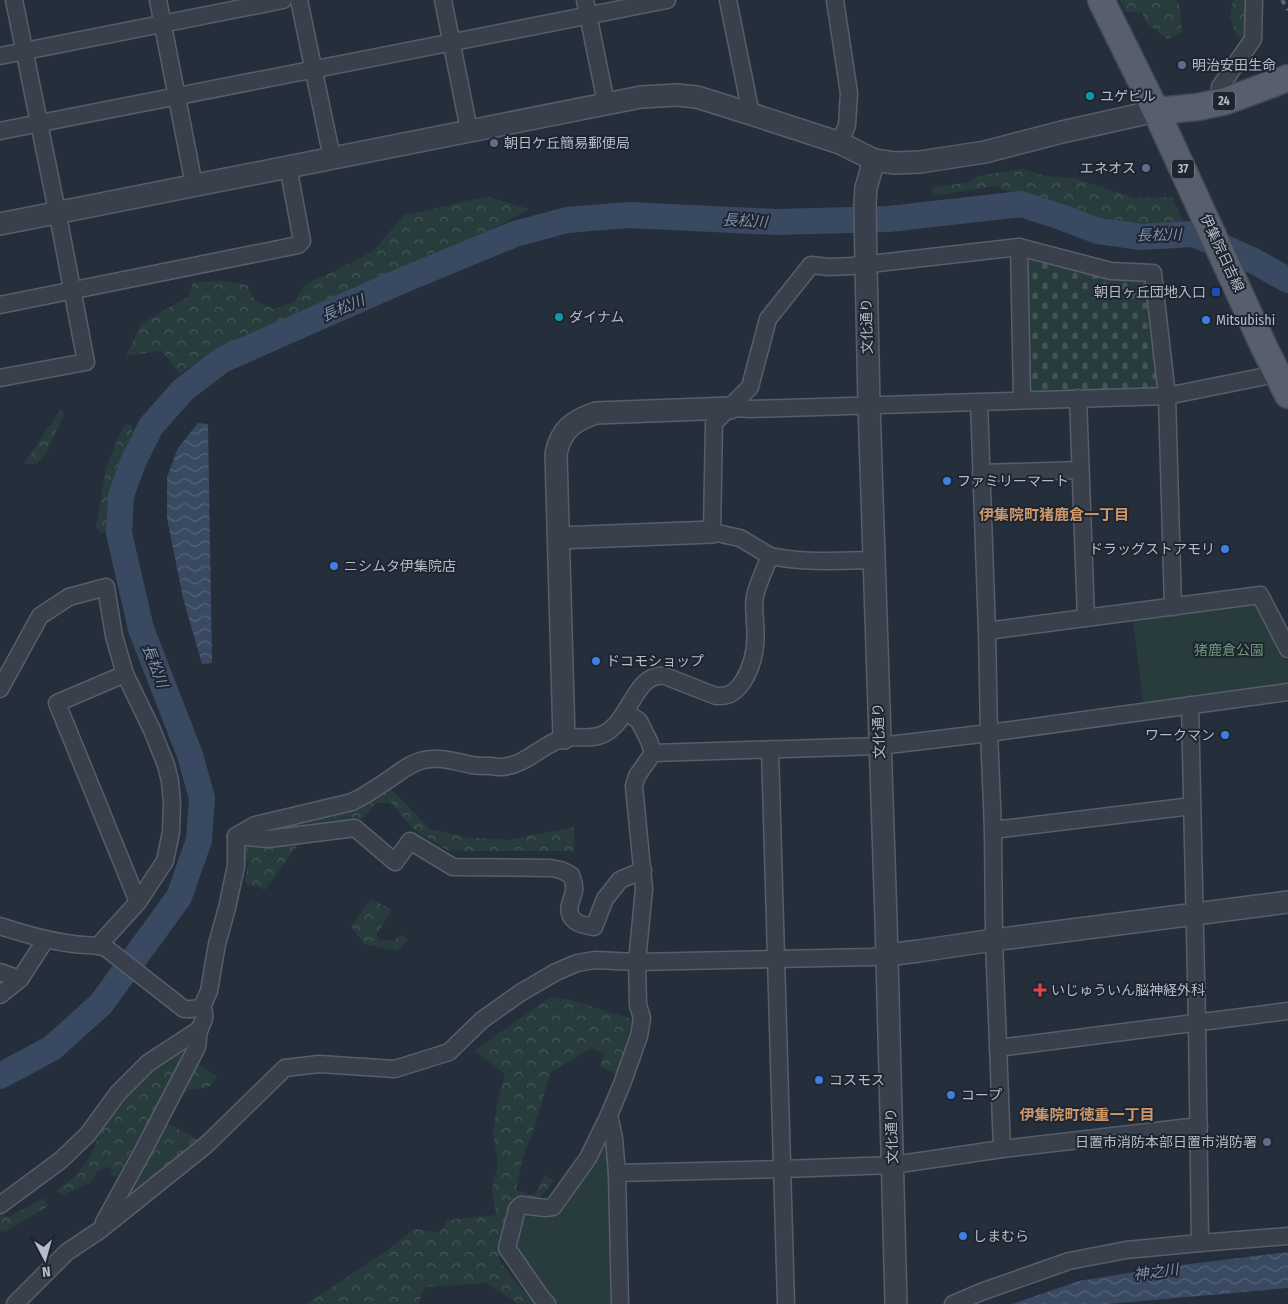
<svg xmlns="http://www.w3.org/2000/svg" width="1288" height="1304" font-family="'Fira Sans Condensed','Noto Sans JP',sans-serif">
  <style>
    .forest { fill: url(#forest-crowns) }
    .cemetery { fill: url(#cemetery-stones) }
    .park { fill: #283c3e }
    .water { fill: url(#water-waves) }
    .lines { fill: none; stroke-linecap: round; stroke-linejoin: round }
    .river { stroke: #3a4962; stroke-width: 26 }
    .minor-casing { stroke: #575e6a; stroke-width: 19 }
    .tertiary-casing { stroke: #575e6a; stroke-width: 24 }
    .primary-casing { stroke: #424955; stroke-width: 29 }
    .minor { stroke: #39404c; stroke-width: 16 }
    .tertiary { stroke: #39404c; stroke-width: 21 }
    .primary { stroke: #575f6c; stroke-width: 26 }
    .rail { stroke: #5b6473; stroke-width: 4; stroke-dasharray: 5 5; stroke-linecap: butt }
    .service-dot { fill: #5c6f8a; stroke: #1e2531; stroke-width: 2 }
    .culture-dot { fill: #0f9aa8; stroke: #1e2531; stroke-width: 2 }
    .transit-dot { fill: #1a4fb4; stroke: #1e2531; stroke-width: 2 }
    .shop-dot { fill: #3f7fe0; stroke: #1e2531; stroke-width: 2 }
    .health-dot { fill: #e0444e; stroke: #1e2531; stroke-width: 2 }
    .labels { text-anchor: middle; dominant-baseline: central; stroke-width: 4; stroke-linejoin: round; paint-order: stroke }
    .shield { fill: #1e2531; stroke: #888e9a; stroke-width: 1 }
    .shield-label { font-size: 12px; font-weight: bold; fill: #b5bbc7 }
    .poi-label { font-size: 14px; fill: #b5bbc7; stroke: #1e2531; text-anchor: start }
    .street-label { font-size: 14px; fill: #b5bbc7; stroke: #1e2531 }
    .park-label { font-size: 14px; fill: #6d9678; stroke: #1e2531 }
    .water-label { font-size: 15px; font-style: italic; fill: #7e91ad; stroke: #1e2531 }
    .neighbourhood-label { font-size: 15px; font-weight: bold; fill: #cd976a; stroke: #1e2531 }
  </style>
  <defs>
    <pattern id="forest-crowns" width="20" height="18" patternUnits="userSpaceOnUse" patternTransform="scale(1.25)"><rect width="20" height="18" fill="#283c3e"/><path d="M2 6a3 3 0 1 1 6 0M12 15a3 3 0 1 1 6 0" fill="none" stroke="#455658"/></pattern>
    <pattern id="cemetery-stones" width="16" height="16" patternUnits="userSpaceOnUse" patternTransform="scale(1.25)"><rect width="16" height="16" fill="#283c3e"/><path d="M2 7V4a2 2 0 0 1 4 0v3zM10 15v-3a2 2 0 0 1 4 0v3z" fill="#455658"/></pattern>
    <pattern id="water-waves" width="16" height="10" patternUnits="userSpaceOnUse" patternTransform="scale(1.25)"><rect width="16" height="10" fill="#3a4962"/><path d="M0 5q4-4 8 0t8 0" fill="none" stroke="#546177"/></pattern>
  </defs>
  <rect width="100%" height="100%" fill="#252e3b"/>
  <!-- forest -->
  <g class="forest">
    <polygon points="1120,0 1176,0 1180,6 1182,33 1167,39 1146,23 1142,13 1126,12"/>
    <polygon points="1233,0 1249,0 1248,36 1237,37 1230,17"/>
    <polygon points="1022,169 1047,176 1074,178 1135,198 1172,197 1186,228 1135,226 1089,218 1019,196 995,186 933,196 931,188 969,182 977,176"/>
    <path d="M489 197 529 209 469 242 383 281 281 323 179 373 162 351 126 356 141 324 189 296 193 282 224 281 247 285 255 300 273 309 294 302 307 283 339 269 373 251 404 215C433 210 460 201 489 197Z"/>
    <polygon points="62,410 64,414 47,452 36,464 24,464 58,413"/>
    <polygon points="130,424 133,429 121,463 112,508 114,531 101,533 96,527 106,468 122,429 125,425"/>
    <polygon points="390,788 430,829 465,837 508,840 574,827 574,851 460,851 447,850 413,829 391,803 376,803 363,818 284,831 283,824 360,807"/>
    <polygon points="240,842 299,843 265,890 245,883 248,862 241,860"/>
    <polygon points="371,899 392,910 376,935 379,940 392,941 403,935 408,940 397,951 364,944 351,926"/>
    <polygon points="550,997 571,1000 632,1019 619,1075 600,1066 604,1054 592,1048 551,1072 534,1128 522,1160 516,1190 534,1196 545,1175 554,1180 536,1202 511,1208 499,1260 533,1303 532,1304 518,1304 486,1283 425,1287 418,1304 307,1304 386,1251 414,1229 440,1232 448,1220 496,1215 492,1189 498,1164 493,1134 497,1104 505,1074 474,1051"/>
    <polygon points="178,1050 184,1056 218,1077 209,1087 189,1090 152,1115 117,1177 111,1175 110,1166 97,1172 90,1183 62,1195 56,1191 76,1175 91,1156 100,1132 121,1098"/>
    <polygon points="168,1123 200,1141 117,1209"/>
    <polygon points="43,1198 48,1206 4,1232 0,1231 0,1215 9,1217"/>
  </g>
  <!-- cemetery -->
  <polygon class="cemetery" points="1032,257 1149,281 1159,384 1154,390 1033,392 1029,388 1026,260"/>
  <!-- park -->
  <g class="park">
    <polygon points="1254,603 1259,605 1288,664 1288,685 1143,704 1133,621"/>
    <polygon points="601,1142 609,1143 614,1304 557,1304 545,1292 511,1243 520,1213 547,1215"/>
  </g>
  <!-- water -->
  <g class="water">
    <polygon points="198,423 208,424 212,663 202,664 183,598 167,518 167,477 178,448"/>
    <polygon points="1288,1252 1288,1288 1109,1304 1012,1304 1079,1281 1165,1267"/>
  </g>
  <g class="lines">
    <!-- river -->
    <polyline class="river" points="0,1076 52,1048 101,1004 179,897 199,840 202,798 190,755 141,629 119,533 121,496 133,462 151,426 183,390 222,360 401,281 515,234 567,220 629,215 776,222 889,219 1021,204 1061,217 1098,231 1141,237 1194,234 1252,260 1288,280"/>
    <!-- minor casing -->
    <g class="minor-casing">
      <g id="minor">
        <polyline points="158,0 194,185"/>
        <polyline points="299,0 332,158"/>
        <polyline points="443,0 469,130"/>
        <polyline points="585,0 606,103"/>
        <polyline points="728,0 749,104 748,113"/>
        <polyline points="835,0 849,93 847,125 840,143"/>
        <polyline points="0,56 283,0"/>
        <polyline points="1226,101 1220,87 1253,39 1254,0"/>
        <polyline points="0,131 667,0"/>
        <polyline points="1019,247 1022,400"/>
        <polyline points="0,305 298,245 302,241 288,166"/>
        <polyline points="0,378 86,362 59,221 14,0"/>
        <polyline points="1078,398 1086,618"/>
        <polyline points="979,402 987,631 989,733 993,830 994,940 1002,1149"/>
        <polyline points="730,408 751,409 1167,396 1286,372"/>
        <polyline points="981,473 1080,470"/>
        <polyline points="770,556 740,538 712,532 714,423 750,387 768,319 811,265 829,267 852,266 1019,247 1111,271 1153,273 1167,396 1173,607"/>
        <polyline points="987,631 1260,595 1288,649"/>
        <polyline points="125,674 57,703 138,902"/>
        <polyline points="0,689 40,616 69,597 106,587 114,636 125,674 152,730 166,765 170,781 172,804 171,832 165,861 138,902 98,946"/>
        <polyline points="1190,705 1197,1022 1200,1243"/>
        <polyline points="626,712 639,721 649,741 653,753"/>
        <polyline points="770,749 786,1304"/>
        <polyline points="993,830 1192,806"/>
        <path d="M236 836 255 825 352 802C366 795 378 787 391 778 401 771 412 762 424 760 440 756 456 762 472 765 479 766 485 766 491 766 495 767 499 767 503 767 528 764 542 744 564 738 575 736 587 739 598 736 630 728 633 671 665 676L716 696C729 697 735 692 742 683 754 665 757 644 755 623 755 614 753 605 755 596 758 582 765 569 770 556 806 563 837 561 874 560"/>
        <path d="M236 836 268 839 355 828 395 862 410 841 453 867 550 868 561 870 571 875C573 880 575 885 574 891 572 901 564 912 575 921 579 924 588 926 594 927L605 899 620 880 643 870"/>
        <path d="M0 926C24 934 49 941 74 944 85 946 95 944 106 948L184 1009H192L202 1007"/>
        <polyline points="0,972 20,979"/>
        <polyline points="0,995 20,979 46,939"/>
        <polyline points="998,1048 1288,1011"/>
        <polyline points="617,1173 614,1138 609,1115 622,1084 639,1036 642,1018 638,1005 637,962 644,889 634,786 637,776 653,753 880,746 989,733 1288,692"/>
        <polyline points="0,1205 61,1160 88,1134 118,1093 148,1063 200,1029"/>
        <path d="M104 1222 143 1151 197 1047C198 1042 198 1035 199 1030 203 1020 207 1019 202 1007L209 991 217 944 227 908 236 866V836"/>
        <polyline points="15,1304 67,1252 100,1230 206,1145 285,1068 319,1064 395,1069 449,1052 482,1020 520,993 556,972 577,963 595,960 637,962 872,957 886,955"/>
        <polyline points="547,1304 540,1296 507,1248 517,1209 521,1205 545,1208 553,1207 588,1158 609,1115"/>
        <polyline points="620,1304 617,1173 783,1169 893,1165 1002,1149 1199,1126"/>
        <polyline points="953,1304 981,1292 1069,1261 1126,1250 1200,1243 1288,1236"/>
      </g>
    </g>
    <!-- tertiary casing -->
    <g class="tertiary-casing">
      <g id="tertiary">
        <polyline points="874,160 866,188 865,203 866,264 869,405 886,920 896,1304"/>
        <polyline points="0,224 641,97 677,95 697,97 748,113 840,143 874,160 895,163 920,162 985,152 1062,132 1156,111"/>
        <polyline points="559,538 712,532"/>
        <path d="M564 738 556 454C561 429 573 421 596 413L730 408"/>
        <polyline points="886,955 919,951 994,940 1288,902"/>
      </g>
    </g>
    <!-- primary casing -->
    <g class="primary-casing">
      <g id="primary">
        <polyline points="1101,0 1156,111 1265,349 1288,395"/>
        <polyline points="1156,111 1198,107 1226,101 1288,78"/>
      </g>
    </g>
    <!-- minor -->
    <use href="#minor" class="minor"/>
    <!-- tertiary -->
    <use href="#tertiary" class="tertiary"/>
    <!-- primary -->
    <use href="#primary" class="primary"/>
    <!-- rail -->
    <polyline class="rail" points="1282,0 1288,10"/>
  </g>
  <!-- markers -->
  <g class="service-dot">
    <circle cx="1182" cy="65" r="5"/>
    <circle cx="494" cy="143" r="5"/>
    <circle cx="1146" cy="168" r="5"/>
    <circle cx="1267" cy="1142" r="5"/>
  </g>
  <g class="culture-dot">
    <circle cx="1090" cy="96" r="5"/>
    <circle cx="559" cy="317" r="5"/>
  </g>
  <rect class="transit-dot" x="1211" y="287" width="10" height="10" rx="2.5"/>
  <g class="shop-dot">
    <circle cx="1206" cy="320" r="5"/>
    <circle cx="947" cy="481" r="5"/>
    <circle cx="1225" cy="549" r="5"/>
    <circle cx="334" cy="566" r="5"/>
    <circle cx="596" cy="661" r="5"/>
    <circle cx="1225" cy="735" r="5"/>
    <circle cx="819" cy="1080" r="5"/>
    <circle cx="951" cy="1095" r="5"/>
    <circle cx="963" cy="1236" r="5"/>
  </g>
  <path class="health-dot" d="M1037.5 982.5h5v5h5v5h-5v5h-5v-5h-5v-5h5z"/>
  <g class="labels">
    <!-- shield labels -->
    <g class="shield">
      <rect x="1213" y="91.5" width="22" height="19" rx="4"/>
      <rect x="1172" y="159.5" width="22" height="19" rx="4"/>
    </g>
    <g class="shield-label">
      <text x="1224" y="101">24</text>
      <text x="1183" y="169">37</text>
    </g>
    <!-- poi labels -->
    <g class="poi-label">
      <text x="1192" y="65">明治安田生命</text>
      <text x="1100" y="96">ユゲビル</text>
      <text x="504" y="143">朝日ケ丘簡易郵便局</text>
      <text x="1136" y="168" text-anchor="end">エネオス</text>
      <text x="1206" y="292" text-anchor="end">朝日ヶ丘団地入口</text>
      <text x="569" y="317">ダイナム</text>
      <text x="1216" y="320">Mitsubishi</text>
      <text x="957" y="481">ファミリーマート</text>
      <text x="1215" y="549" text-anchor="end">ドラッグストアモリ</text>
      <text x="344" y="566">ニシムタ伊集院店</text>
      <text x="606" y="661">ドコモショップ</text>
      <text x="1215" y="735" text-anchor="end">ワークマン</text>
      <text x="1051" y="990">いじゅういん脳神経外科</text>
      <text x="829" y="1080">コスモス</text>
      <text x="961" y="1095">コープ</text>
      <text x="1257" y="1142" text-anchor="end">日置市消防本部日置市消防署</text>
      <text x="973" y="1236">しまむら</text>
    </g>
    <!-- street labels -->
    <g class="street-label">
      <text transform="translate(1222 253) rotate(65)">伊集院日吉線</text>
      <text transform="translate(867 326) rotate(-91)">文化通り</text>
      <text transform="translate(879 731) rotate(-92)">文化通り</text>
      <text transform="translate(892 1136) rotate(-92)">文化通り</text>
    </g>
    <!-- park labels -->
    <g class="park-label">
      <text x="1229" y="650">猪鹿倉公園</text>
    </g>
    <!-- water labels -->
    <g class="water-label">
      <text transform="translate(745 221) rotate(3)">長松川</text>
      <text transform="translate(1159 235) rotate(-1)">長松川</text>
      <text transform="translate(343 308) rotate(-23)">長松川</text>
      <text transform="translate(155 666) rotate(69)">長松川</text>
      <text transform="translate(1156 1272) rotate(-7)">神之川</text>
    </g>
    <!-- neighbourhood labels -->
    <g class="neighbourhood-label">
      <text x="1054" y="515">伊集院町猪鹿倉一丁目</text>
      <text x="1087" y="1115">伊集院町徳重一丁目</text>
    </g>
  </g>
  <!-- north arrow -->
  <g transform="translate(45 1259) rotate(174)" stroke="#1e2531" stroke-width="4" paint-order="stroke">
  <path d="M0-4L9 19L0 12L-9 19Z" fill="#b5bbc7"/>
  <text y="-8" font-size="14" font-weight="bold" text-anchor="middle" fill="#b5bbc7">N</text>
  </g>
</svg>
